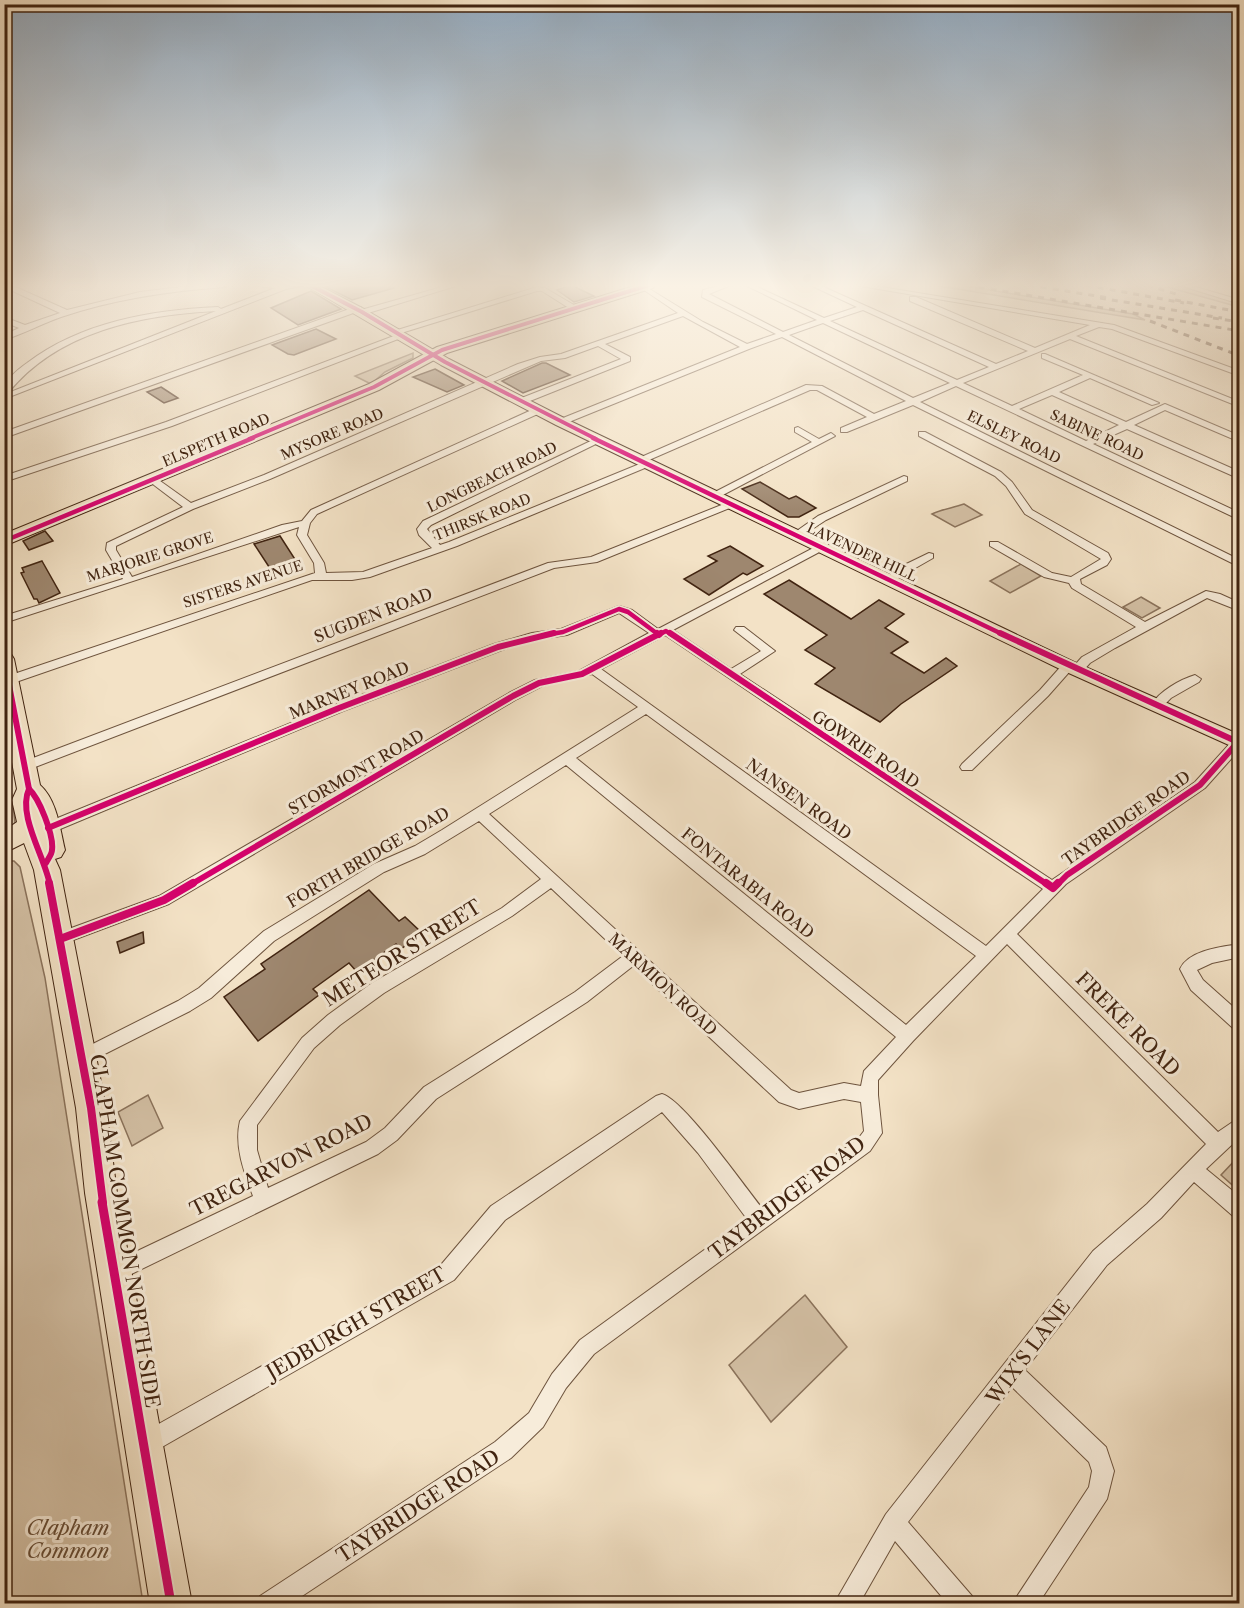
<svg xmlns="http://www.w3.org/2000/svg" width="1244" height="1608" font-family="'Libre Caslon Text',serif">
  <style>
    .green { fill: #d5c2a7; stroke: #8b735c; stroke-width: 1.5 }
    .building { fill: #9e876f; stroke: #412411; stroke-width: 1.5 }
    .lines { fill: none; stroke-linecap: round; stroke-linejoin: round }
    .street-casing { stroke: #6e543e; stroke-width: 2 }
    .primary-casing { stroke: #412411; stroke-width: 2 }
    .highway-casing { stroke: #412411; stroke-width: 2 }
    .street { fill: #f7ecda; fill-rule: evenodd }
    .primary { fill: #f3e2c6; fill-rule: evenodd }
    .highway { fill: #f3e2c6; fill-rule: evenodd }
    .rail { stroke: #412411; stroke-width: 3; stroke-dasharray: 6 6; stroke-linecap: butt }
    .cycleway-far4-casing { stroke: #f7ecda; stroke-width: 6 }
    .cycleway-far3-casing { stroke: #f7ecda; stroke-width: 8 }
    .cycleway-far2-casing { stroke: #f7ecda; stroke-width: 10 }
    .cycleway-far1-casing { stroke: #f7ecda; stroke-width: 11 }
    .cycleway-casing { stroke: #f7ecda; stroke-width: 13 }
    .cycleway-far4 { stroke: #d6006c; stroke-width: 4 }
    .cycleway-far3 { stroke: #d6006c; stroke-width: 4.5 }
    .cycleway-far2 { stroke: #d6006c; stroke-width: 6 }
    .cycleway-far1 { stroke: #d6006c; stroke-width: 8 }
    .cycleway { stroke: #d6006c; stroke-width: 9 }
    .labels { text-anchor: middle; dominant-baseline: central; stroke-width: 6; stroke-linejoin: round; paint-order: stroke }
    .far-street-label { font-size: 14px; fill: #412411; stroke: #f7ecda }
    .street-label { font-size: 16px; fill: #412411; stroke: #f7ecda }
    .near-street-label { font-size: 20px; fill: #412411; stroke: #f7ecda }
    .near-park-label { font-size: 20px; font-style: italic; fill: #664c36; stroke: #f7ecda }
  </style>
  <rect width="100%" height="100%" fill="#f3e2c6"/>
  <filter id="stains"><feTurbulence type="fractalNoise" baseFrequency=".00333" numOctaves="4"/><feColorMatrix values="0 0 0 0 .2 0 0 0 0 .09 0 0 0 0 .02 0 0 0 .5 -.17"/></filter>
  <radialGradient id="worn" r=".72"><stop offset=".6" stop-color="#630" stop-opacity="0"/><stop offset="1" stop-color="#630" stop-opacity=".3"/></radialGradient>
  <!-- green -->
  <g class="green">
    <polygon points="933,285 959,285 1133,314 1145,320"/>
    <polygon points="1160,285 1178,285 1239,303 1239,307"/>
    <polygon points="413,353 413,358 385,372 371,384 355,376"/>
    <path d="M964 504 982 515 955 527 932 514C942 509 953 508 964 504Z"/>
    <polygon points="1021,564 1041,576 1010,593 990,581"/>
    <polygon points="1141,597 1160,608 1142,618 1123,607"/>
    <polygon points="4,735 15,822 12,829 4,833"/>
    <polygon points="5,861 14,861 20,867 45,978 143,1603 5,1603"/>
    <polygon points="148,1095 163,1128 132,1146 118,1112"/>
    <polygon points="1239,1156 1239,1191 1221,1175"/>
    <polygon points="805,1295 847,1347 771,1422 729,1365"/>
  </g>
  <!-- building -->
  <g class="building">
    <polygon points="332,285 393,285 394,288 352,300 326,287"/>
    <polygon points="571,285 594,296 574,302 557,290"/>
    <polygon points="311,291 341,309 298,325 271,308"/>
    <polygon points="316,329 336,339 294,355 288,354 272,345"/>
    <polygon points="542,363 546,363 570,375 523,393 502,381"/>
    <polygon points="435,369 464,385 447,392 413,377"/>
    <polygon points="161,387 178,398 164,403 147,392"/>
    <polygon points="760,482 789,499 796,496 816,508 799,517 788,517 742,489"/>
    <polygon points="45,531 53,541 29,550 23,541"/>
    <polygon points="280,536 300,567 275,576 254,544"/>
    <polygon points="730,546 763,566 747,575 743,573 709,595 684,579 717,561 708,556"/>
    <polygon points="42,561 60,593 39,603 37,599 34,599 21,573 24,572 22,568"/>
    <polygon points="789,580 851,619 879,600 904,614 885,628 908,642 891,653 924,673 946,658 957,666 901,704 880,722 815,684 835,668 805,650 827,635 764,594"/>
    <polygon points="369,890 399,921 405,917 422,933 401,949 396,944 357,972 349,963 313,989 319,995 258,1041 224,997 265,969 261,964"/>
    <polygon points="143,932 144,943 120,953 117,942"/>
  </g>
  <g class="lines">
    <!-- street casing -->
    <g class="street-casing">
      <g id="street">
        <path d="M4 285H11L67 310 140 292 197 285H229L225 287C169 291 114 299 61 317 41 324 23 334 4 340V335L19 328 4 322V317L25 325 60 313 4 287Z"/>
        <path d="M260 285H305L286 289 4 399C4 396 3 389 5 386 8 377 20 368 27 363 81 322 152 310 218 307L221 309 275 288 263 287ZM216 311 8 393C58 331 141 315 216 311Z"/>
        <polygon points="449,285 459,285 365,314 359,314 359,311 4,438 4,432 355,307 361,307 361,310"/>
        <path d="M643 285 703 322 747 344 776 334 702 297 703 290 722 285H731L709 294 783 332 817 320 745 285H753L824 318 857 307 810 285H819L996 364 1028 351 910 301V297H916L1035 348 1090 325 855 285H869L1114 325 1240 371V376L1112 329 1099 327 1076 336 1240 402V407L1070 339 963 383 1012 406 1083 375 1042 358V354H1045L1159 403 1152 405 1090 378 1059 392 1126 422 1165 404 1240 436V442L1165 410 1134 425 1240 472V479L1127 429 1093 444 1240 513V520L956 386 920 402 1240 560V567L913 405 847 432H841V428L867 417 817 390H810L649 460 654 463 652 465 457 546 370 577 352 580H312L13 683H5V677L315 573 314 563 297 535 299 527 4 623V616L123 579 106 550 107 543 183 507 150 482V478H156L191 503 264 475 518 364 540 357 561 354 678 313 641 288 639 287ZM863 310 989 367 957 380 830 321ZM683 316 740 347 558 420V424H564L749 349 782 337 906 401 874 414 822 386 806 385 639 458 637 460 642 463 449 542 440 545 427 529 431 525 604 440 597 438 423 521 417 529 419 535 432 548 363 572 326 573 324 563 307 535 310 523 317 514 542 412V408H536L311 510 302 521 282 525 132 577 116 550V546L193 509 270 479 541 361 565 358 598 346 621 359 519 399V403H525L630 361V357L605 344ZM823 323 950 383 913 398 789 335ZM1052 395 1119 425 1086 441 1019 409Z"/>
        <polygon points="1179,285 1189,285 1240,300 1240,304"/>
        <polygon points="537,287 545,288 579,308 572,310 542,291 537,291 398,334 391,332"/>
        <polygon points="399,334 406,336 172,426 4,482 4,476 166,422"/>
        <polygon points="798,427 819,439 831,433 835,436 719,497 713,497 713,493 812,442 795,432 795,428"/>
        <polygon points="919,432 925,432 1001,472 1012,482 1032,510 1108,553 1111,559 1107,565 1080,579 1081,584 1145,622 1206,591 1220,594 1240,603 1240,611 1207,598 1115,648 1090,663 1081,673 1073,673 1071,670 1048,696 972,770 962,770 960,767 962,764 1040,690 1064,663 1072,663 1074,666 1082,657 1136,627 1072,588 1069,583 1044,577 990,546 990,542 998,542 1052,573 1071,577 1101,559 1025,514 1006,486 995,476 919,436"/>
        <polygon points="904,476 907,477 907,481 826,520 800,537 796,538 791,535 818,516"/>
        <polygon points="734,500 739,503 737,505 597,562 554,568 30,769 25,771 18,766 20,763 548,563 591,557"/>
        <path d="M821 544 825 545V549L673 630 731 669 761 651 734 630 736 627H744L775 651 740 674 1052 880 1195 782 1234 739 1240 738V749L1205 788 1066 884 1017 934 1218 1132 1240 1117V1137L1206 1169 1240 1197V1218L1233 1216 1194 1182 1161 1218 1107 1265 1025 1370 1106 1447 1114 1471 1107 1499 1038 1604H1012L1089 1487 1092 1471 1089 1462 1012 1387 908 1522 972 1596 976 1604H948L895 1541 859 1604H834L886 1514 1093 1251 1147 1204 1206 1144 1007 944 913 1041 878 1080V1095L882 1133 870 1151 594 1354 566 1388 543 1427 511 1458 290 1604H256L260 1596 495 1442 529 1413 552 1374 580 1340 747 1219 698 1153 662 1112 505 1220 454 1280 155 1451 147 1454 139 1451 136 1443 139 1435 440 1266 491 1206 656 1096 662 1094C684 1100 744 1186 762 1208L858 1139 864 1131 861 1102 844 1099 799 1109 779 1102 633 966 587 1002 436 1099 397 1140 378 1154 115 1282 108 1279 105 1272 108 1265 253 1196C244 1172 234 1146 240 1121L302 1038 328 1015 372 983 502 908 541 879 479 821 425 854 384 872 274 941 211 998 190 1011 81 1066 75 1063 73 1058 75 1053 178 1001 199 988 264 931 374 864 415 846 442 830 638 707 592 674 542 686 517 699 169 904 60 945 55 944 52 939 55 934 159 896 509 693 535 680 579 671 649 633 619 613 567 635 533 640 502 650 343 711 53 832H43L41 828 43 824 335 705 494 644 532 633 561 629 619 606 632 610 658 629ZM665 635 1043 889 986 946 601 669ZM646 714 976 956 906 1025 576 758ZM566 765 896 1037 864 1071 861 1086 844 1083 799 1093 791 1090 489 814ZM551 888 623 956 575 992 424 1087 385 1128 366 1142 268 1188 257 1150V1125L314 1048 340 1025 384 993 512 916Z"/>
        <polygon points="929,553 933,554 933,558 891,582 886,579 896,569"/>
        <path d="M1195 675 1201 679 1199 682 1171 698 1161 708H1153L1151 705C1160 691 1179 680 1195 675Z"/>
        <path d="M1240 944V957L1212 963 1197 970 1203 980 1240 1013V1031L1234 1029 1191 990 1180 969C1189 950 1221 947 1240 944Z"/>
      </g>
    </g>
    <!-- primary casing -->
    <g class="primary-casing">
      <polygon id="primary" points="305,285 318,285 366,310 449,359 566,419 1074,662 1240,735 1240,750 1062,670 556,425 441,365"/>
    </g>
    <!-- highway casing -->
    <g class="highway-casing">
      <g id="highway">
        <polygon points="637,285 655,285 653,288 447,353 379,390 4,546 4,534 369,384 437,347"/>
        <path d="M4 652 11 654 14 659 40 785C57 800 60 829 65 850L61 857 55 859 60 870 106 1108 117 1193 192 1604H150L85 1193 76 1108 34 870 24 843 4 853V831L17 822 12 800 17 789 4 719Z"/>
      </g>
    </g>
    <!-- street -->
    <use href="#street" class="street"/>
    <!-- primary -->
    <use href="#primary" class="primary"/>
    <!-- highway -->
    <use href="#highway" class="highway"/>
    <!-- rail -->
    <g class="rail">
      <polyline points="967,285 1240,331"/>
      <polyline points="1029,285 1109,298"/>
      <polyline points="1086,285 1184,303"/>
      <polyline points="1147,285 1176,294"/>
      <polyline points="1100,298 1222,318"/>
      <polyline points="1175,300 1240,312"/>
      <polyline points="1213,318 1240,322"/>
      <polyline points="1150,321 1240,356"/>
    </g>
    <!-- cycleway-far4 casing -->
    <g class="cycleway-far4-casing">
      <g id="cycleway-far4">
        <polyline points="310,285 362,312 445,362 596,439"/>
        <polyline points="249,439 374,387 442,350 649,285"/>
      </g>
    </g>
    <!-- cycleway-far3 casing -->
    <g class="cycleway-far3-casing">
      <g id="cycleway-far3">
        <polyline points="593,438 1004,635"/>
        <polyline points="4,541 253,438"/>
        <polyline points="545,635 563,632 619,609 628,612 659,635"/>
        <polyline points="658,635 666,631 672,635"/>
      </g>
    </g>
    <!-- cycleway-far2 casing -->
    <g class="cycleway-far2-casing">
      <g id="cycleway-far2">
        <polyline points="657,633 659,635"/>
        <polyline points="670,633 1048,885"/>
        <polyline points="1000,633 1240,743"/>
        <path d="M4 659 29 789C39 798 54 835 52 850 52 854 48 859 46 863"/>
        <path d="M29 789C17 815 45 857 50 885"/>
        <polyline points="48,828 339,708 498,647 554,633"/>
        <polyline points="190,885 513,696 539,683 582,674 661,633"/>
        <polyline points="1057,885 1067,875 1200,785 1238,742"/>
      </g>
    </g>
    <!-- cycleway-far1 casing -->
    <g class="cycleway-far1-casing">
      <g id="cycleway-far1">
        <polyline points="49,883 91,1108 103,1203"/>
        <polyline points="1046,883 1053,888 1058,883"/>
        <polyline points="60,939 164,900 193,883"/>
      </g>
    </g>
    <!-- cycleway casing -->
    <g class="cycleway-casing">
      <polyline id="cycleway" points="102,1202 171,1604"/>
    </g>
    <!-- cycleway-far4 -->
    <use href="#cycleway-far4" class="cycleway-far4"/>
    <!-- cycleway-far3 -->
    <use href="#cycleway-far3" class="cycleway-far3"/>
    <!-- cycleway-far2 -->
    <use href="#cycleway-far2" class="cycleway-far2"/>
    <!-- cycleway-far1 -->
    <use href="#cycleway-far1" class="cycleway-far1"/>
    <!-- cycleway -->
    <use href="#cycleway" class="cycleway"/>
  </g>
  <!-- sky -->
  <linearGradient id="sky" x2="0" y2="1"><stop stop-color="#94acc2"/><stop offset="0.56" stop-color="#faf2e5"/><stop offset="1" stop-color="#faf2e5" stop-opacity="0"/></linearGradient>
  <rect width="1244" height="510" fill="url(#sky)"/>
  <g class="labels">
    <!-- far-street labels -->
    <g class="far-street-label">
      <text transform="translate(332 434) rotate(-23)">MYSORE ROAD</text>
      <text transform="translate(1097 435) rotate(25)">SABINE ROAD</text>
      <text transform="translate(1014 437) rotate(26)">ELSLEY ROAD</text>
      <text transform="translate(216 440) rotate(-23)">ELSPETH ROAD</text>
      <text transform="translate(492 477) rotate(-26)">LONGBEACH ROAD</text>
      <text transform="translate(482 517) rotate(-22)">THIRSK ROAD</text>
      <text transform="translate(862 552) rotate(25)">LAVENDER HILL</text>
      <text transform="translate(150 557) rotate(-18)">MARJORIE GROVE</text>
      <text transform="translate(243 584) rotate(-18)">SISTERS AVENUE</text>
    </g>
    <!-- street labels -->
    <g class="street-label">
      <text transform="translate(373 615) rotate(-21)">SUGDEN ROAD</text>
      <text transform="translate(349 690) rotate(-22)">MARNEY ROAD</text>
      <text transform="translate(866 749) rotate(34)">GOWRIE ROAD</text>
      <text transform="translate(356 772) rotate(-30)">STORMONT ROAD</text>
      <text transform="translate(799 799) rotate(36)">NANSEN ROAD</text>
      <text transform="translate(1126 818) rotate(-35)">TAYBRIDGE ROAD</text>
      <text transform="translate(368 857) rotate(-30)">FORTH BRIDGE ROAD</text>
      <text transform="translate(748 883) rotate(39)">FONTARABIA ROAD</text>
      <text transform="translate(663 984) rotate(43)">MARMION ROAD</text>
    </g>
    <!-- near-street labels -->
    <g class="near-street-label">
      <text transform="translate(402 953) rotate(-32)">METEOR STREET</text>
      <text transform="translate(1128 1024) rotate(45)">FREKE ROAD</text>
      <text transform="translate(281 1165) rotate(-27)">TREGARVON ROAD</text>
      <text transform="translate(787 1198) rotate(-37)">TAYBRIDGE ROAD</text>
      <text transform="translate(125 1231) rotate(81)">CLAPHAM COMMON NORTH SIDE</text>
      <text transform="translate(356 1323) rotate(-30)">JEDBURGH STREET</text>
      <text transform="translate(1028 1352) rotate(-53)">WIX'S LANE</text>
      <text transform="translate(418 1506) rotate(-33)">TAYBRIDGE ROAD</text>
    </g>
    <!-- near-park labels -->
    <g class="near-park-label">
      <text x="68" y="1528">Clapham<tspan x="68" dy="23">Common</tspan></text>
    </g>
  </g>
  <!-- margin -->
  <rect width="1244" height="1608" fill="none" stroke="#f3e2c6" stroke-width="24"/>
  <rect x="6" y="6" width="1232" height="1596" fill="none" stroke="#412411" stroke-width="3"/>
  <rect x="12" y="12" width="1220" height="1584" fill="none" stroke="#412411" stroke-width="1.5"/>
  <rect width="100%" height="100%" filter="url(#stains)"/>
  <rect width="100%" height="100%" fill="url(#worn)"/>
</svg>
